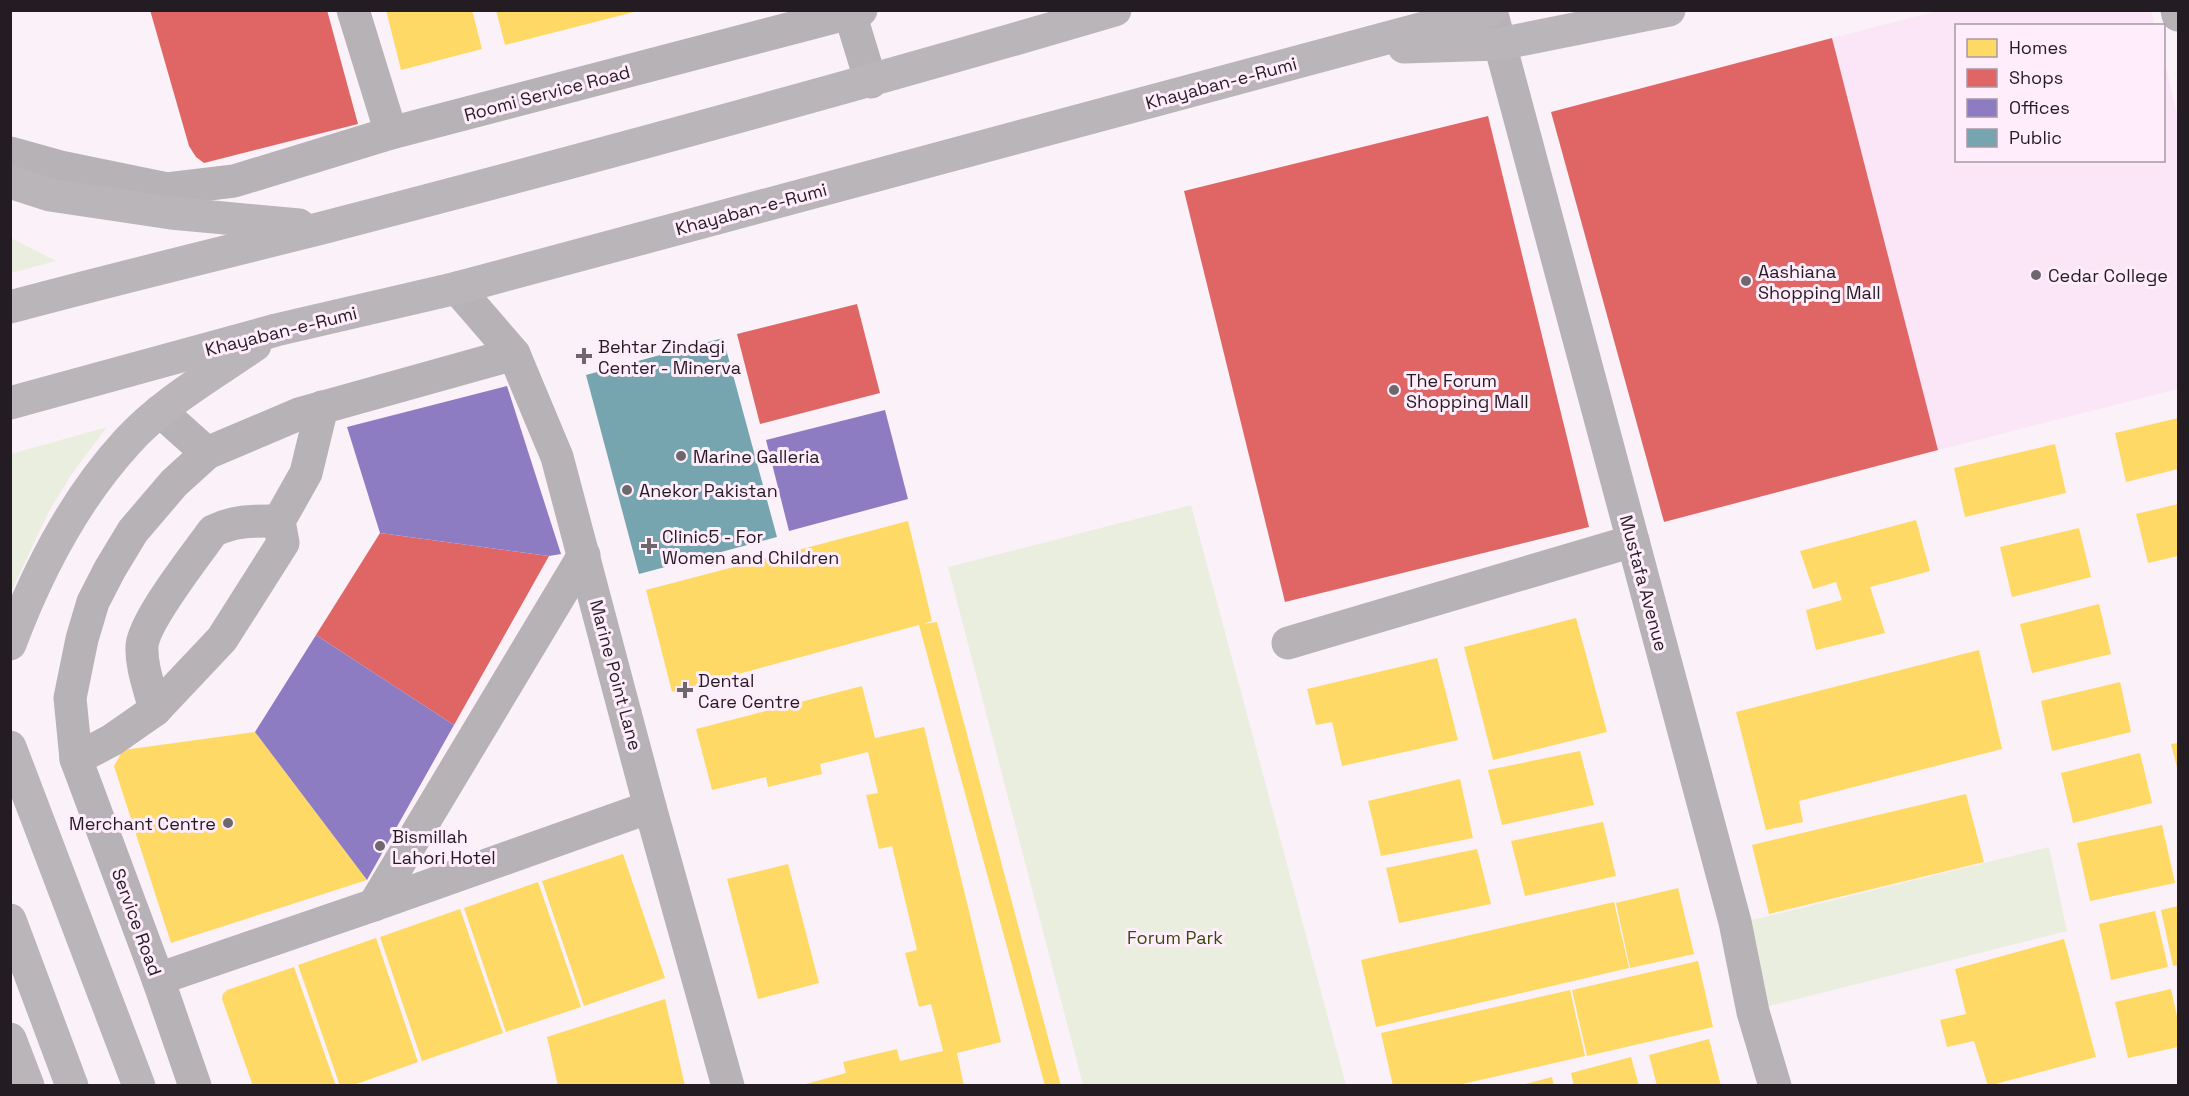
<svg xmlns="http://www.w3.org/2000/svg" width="2189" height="1096" font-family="'Space Grotesk',sans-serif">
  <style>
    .built { fill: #fae6f6 }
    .green { fill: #eaeedf }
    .homes { fill: #ffd966 }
    .shops { fill: #e06666 }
    .offices { fill: #8e7cc3 }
    .public { fill: #76a5af }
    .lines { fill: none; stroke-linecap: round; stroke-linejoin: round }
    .minor { stroke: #b6b2b5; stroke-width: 33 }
    .major { stroke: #bab5b9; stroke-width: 33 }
    .poi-dot { fill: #6f676e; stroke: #ffedfb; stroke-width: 2 }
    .labels { text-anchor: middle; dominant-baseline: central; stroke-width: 6; stroke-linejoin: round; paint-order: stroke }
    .street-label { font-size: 18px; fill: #241c23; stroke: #ffedfb }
    .poi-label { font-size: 18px; fill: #241c23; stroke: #ffedfb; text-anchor: start }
    .park-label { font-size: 18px; fill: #364a0c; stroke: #ffedfb }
  </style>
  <rect width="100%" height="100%" fill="#fbf1f9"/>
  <!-- built -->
  <polygon class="built" points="1938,11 2151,11 2155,25 1956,26 1956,160 2164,160 2164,59 2178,118 2178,389 1938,450 1832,38"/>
  <!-- green -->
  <g class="green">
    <polygon points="10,238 11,238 56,261 11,273"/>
    <polygon points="107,427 71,475 48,513 11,592 11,454"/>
    <polygon points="1191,505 1346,1085 1083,1085 948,567"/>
    <polygon points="2049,847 2067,931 1758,1009 1740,923"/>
  </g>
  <!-- homes -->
  <g class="homes">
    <polygon points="386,10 472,10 482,49 401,70"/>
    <polygon points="496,10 638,10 638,11 505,45"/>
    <polygon points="2178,418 2178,469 2126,482 2115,433"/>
    <polygon points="2055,444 2066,493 1965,517 1954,468"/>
    <polygon points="2178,504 2178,556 2148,563 2136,514"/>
    <polygon points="1916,520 1930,571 1870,587 1885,633 1816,650 1806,610 1842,600 1836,582 1813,589 1800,551"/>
    <polygon points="908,521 932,621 923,624 937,622 1061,1086 1045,1086 919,625 672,692 646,590"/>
    <polygon points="2079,528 2091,577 2012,597 2000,547"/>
    <polygon points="2099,604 2111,654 2032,673 2020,624"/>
    <polygon points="1576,618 1607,732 1493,760 1464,647"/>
    <polygon points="1979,650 2002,749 1799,801 1803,822 1766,830 1736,712"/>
    <polygon points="1437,658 1458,740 1342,766 1332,722 1316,725 1307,689"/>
    <polygon points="2120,682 2131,732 2052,751 2041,701"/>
    <polygon points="862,686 875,738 924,727 1001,1042 957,1053 964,1086 798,1086 846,1073 843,1062 897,1049 900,1061 943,1051 931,1004 919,1007 905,953 917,950 892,846 879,849 866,795 878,793 868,752 820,764 822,774 768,787 766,777 712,790 696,729"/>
    <polygon points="255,732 367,880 171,943 114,766 123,750"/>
    <polygon points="2178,743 2178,771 2171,744"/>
    <polygon points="1580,751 1594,805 1502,825 1488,770"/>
    <polygon points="2140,753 2152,803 2073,823 2061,773"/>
    <polygon points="1460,779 1473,838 1381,856 1368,801"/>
    <polygon points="1966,794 1984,862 1769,914 1752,845"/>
    <polygon points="1603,822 1616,876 1525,896 1511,841"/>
    <polygon points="2162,825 2175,883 2090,901 2077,843"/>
    <polygon points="1477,849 1491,904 1399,923 1386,868"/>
    <polygon points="623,854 665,978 584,1006 542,881"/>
    <polygon points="788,864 819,983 758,999 727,879"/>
    <polygon points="538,882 581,1007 506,1032 464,908"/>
    <polygon points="1678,888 1694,954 1630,968 1616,903"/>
    <polygon points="1614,902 1629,968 1376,1027 1361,960"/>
    <polygon points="2178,906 2178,965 2173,966 2161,910"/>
    <polygon points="460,909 503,1033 422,1061 380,937"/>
    <polygon points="2155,911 2168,967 2111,980 2099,924"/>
    <polygon points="376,938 418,1062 351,1086 340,1086 298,965"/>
    <polygon points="2064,939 2096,1057 1988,1086 1974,1041 1947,1047 1940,1020 1966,1014 1955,969"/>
    <polygon points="1698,961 1713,1027 1587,1056 1572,990"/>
    <polygon points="294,967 336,1086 253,1086 222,999 223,994 227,990"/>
    <polygon points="2171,989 2178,1021 2178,1047 2128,1058 2115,1002"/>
    <polygon points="1570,990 1585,1056 1454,1086 1393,1086 1381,1033"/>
    <polygon points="665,999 685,1086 558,1086 547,1037"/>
    <polygon points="1709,1039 1721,1086 1657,1086 1649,1055"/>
    <polygon points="1631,1057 1639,1086 1574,1086 1571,1073"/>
    <polygon points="1552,1077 1554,1086 1522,1086 1521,1085"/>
  </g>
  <!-- shops -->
  <g class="shops">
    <polygon points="150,10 327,10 358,124 204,163 196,157 189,146"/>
    <polygon points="1832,38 1938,450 1664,522 1551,112"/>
    <polygon points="1488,116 1589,527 1285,602 1184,191"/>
    <polygon points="857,304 880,393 760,424 737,334"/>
    <polygon points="380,533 549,556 454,725 316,635"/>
  </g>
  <!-- offices -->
  <g class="offices">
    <polygon points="507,386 561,554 549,556 380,533 347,427"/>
    <polygon points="885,410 908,499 789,531 766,440"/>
    <polygon points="316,635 454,725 367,880 255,732"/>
  </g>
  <!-- public -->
  <polygon class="public" points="723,338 777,537 639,574 586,375"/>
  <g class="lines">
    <!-- minor -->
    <g class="minor">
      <polyline points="353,10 391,133"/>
      <polyline points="849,10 871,82"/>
      <polyline points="2177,10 2178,15"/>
      <polyline points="1493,18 1735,922 1753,1012 1775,1086"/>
      <polyline points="10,153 60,167 167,189 234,181 391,133 861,10"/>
      <polyline points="457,288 514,354 557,457 650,807 728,1086"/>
      <polyline points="160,411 207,453"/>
      <polyline points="1288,643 1633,541"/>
      <path d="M155 710C150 689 141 667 142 646 144 620 196 555 213 531 235 520 255 521 279 521"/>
      <polyline points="76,759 112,740 155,710 222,639 283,543 279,521 306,473 322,407"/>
      <polyline points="374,905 584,555"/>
      <polyline points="158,979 374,905 650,807"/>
      <polyline points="195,1086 158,979 76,759 70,698 82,639 93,602 110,569 133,531 174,483 207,453 299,414 514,354"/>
    </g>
    <!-- major -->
    <g class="major">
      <polyline points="1404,47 1500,44 1669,10"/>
      <polyline points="10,182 50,195 171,213 299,225"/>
      <path d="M10 307C114 279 218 254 322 228 587 159 852 87 1115 10"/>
      <polyline points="10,403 276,330 457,288 1491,10"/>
      <path d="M10 644C37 572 74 500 127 442 162 403 212 375 255 345"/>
      <polyline points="10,747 139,1086"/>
      <polyline points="10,920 72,1086"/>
      <polyline points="10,1039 28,1086"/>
    </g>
  </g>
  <!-- markers -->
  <g class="poi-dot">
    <circle cx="2036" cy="275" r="6"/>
    <circle cx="1746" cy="281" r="6"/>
    <path d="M581 347h6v6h6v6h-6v6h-6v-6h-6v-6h6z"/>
    <circle cx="1394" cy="390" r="6"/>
    <circle cx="681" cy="456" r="6"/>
    <circle cx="627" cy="490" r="6"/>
    <path d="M646 537h6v6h6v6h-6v6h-6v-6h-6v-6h6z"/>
    <path d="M682 681h6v6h6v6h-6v6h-6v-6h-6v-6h6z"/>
    <circle cx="228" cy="823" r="6"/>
    <circle cx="380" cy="846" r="6"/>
  </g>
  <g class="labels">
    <!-- street labels -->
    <g class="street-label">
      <text transform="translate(1221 83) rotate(-15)">Khayaban-e-Rumi</text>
      <text transform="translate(547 93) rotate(-15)">Roomi Service Road</text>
      <text transform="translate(751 209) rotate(-15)">Khayaban-e-Rumi</text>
      <text transform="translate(281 331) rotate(-14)">Khayaban-e-Rumi</text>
      <text transform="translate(1644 583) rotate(75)">Mustafa Avenue</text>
      <text transform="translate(616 675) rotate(75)">Marine Point Lane</text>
      <text transform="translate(137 922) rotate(70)">Service Road</text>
    </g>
    <!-- poi labels -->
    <g class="poi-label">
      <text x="1758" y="271">Aashiana<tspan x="1758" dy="21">Shopping Mall</tspan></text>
      <text x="2048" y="275">Cedar College</text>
      <text x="598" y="346">Behtar Zindagi<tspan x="598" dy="21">Center - Minerva</tspan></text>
      <text x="1406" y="380">The Forum<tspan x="1406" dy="21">Shopping Mall</tspan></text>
      <text x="693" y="456">Marine Galleria</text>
      <text x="639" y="490">Anekor Pakistan</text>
      <text x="662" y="536">Clinic5 - For<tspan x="662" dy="21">Women and Children</tspan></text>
      <text x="698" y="680">Dental<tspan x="698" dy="21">Care Centre</tspan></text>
      <text x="216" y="823" text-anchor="end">Merchant Centre</text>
      <text x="392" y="836">Bismillah<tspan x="392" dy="21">Lahori Hotel</tspan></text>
    </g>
    <!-- park labels -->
    <g class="park-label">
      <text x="1175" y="937">Forum Park</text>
    </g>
  </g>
  <!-- border -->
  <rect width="2189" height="1096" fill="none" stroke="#241c23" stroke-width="24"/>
  <!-- legend -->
  <rect x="1955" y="24" width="210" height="138" fill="#ffedfb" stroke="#a799a5" stroke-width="1.5"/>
  <rect x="1967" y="39" width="30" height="18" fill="#ffd966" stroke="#a799a5" stroke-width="1.5"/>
  <text x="2009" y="54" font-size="18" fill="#241c23">Homes</text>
  <rect x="1967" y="69" width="30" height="18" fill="#e06666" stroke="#a799a5" stroke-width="1.5"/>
  <text x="2009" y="84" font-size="18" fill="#241c23">Shops</text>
  <rect x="1967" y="99" width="30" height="18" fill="#8e7cc3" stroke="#a799a5" stroke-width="1.5"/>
  <text x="2009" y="114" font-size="18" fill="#241c23">Offices</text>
  <rect x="1967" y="129" width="30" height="18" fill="#76a5af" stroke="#a799a5" stroke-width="1.5"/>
  <text x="2009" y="144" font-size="18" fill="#241c23">Public</text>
</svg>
